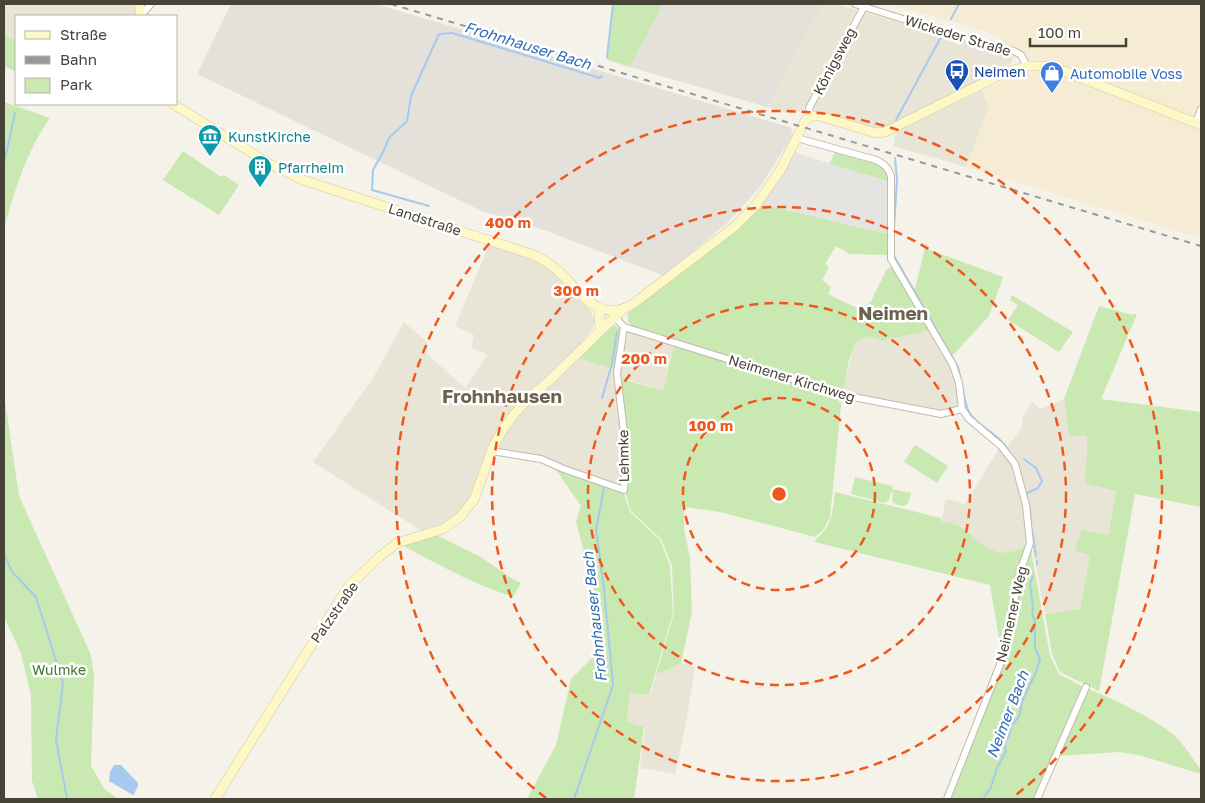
<svg xmlns="http://www.w3.org/2000/svg" width="1205" height="803" font-family="'Golos Text',sans-serif">
  <style>
    .residential { fill: #e8e5d7 }
    .commercial { fill: #f6ecd4 }
    .industrial { fill: #e4e1da }
    .green { fill: #c9e8b2 }
    .parking { fill: #e6e4e0 }
    .water { fill: #a6c9f0 }
    .lines { fill: none; stroke-linecap: round; stroke-linejoin: round }
    .stream { stroke: #a6c9f0; stroke-width: 2 }
    .street-casing { stroke: #c0bbab; stroke-width: 8 }
    .secondary-casing { stroke: #d4cb99; stroke-width: 10 }
    .street { stroke: #fff; stroke-width: 6 }
    .secondary { stroke: #fef8c9; stroke-width: 9 }
    .rail { stroke: #989898; stroke-width: 2; stroke-dasharray: 6 6; stroke-linecap: butt }
    .ring { fill: none; stroke: #f0571c; stroke-width: 2.5; stroke-dasharray: 9 6 }
    .labels { text-anchor: middle; dominant-baseline: central; stroke-width: 5; stroke-linejoin: round; paint-order: stroke }
    .street-label { font-size: 14px; fill: #484337; stroke: #fff }
    .transit-label { font-size: 14px; fill: #164399; stroke: #fff; text-anchor: start }
    .shop-label { font-size: 14px; fill: #366cbe; stroke: #fff; text-anchor: start }
    .culture-label { font-size: 14px; fill: #0d838f; stroke: #fff; text-anchor: start }
    .park-label { font-size: 14px; fill: #3e7a2a; stroke: #fff }
    .water-label { font-size: 15px; font-style: italic; fill: #306cb4; stroke: #fff }
    .district-label { font-size: 19px; font-weight: bold; fill: #6b634e; stroke: #fff }
    .centre { fill: #f0571c; stroke: #fff; stroke-width: 2.5 }
    .ring-label { font-size: 15px; text-anchor: middle; font-weight: bold; fill: #f0571c; stroke: #fff; stroke-width: 5; stroke-linejoin: round; paint-order: stroke }
  </style>
  <rect width="100%" height="100%" fill="#f4f2e9"/>
  <!-- residential -->
  <g class="residential">
    <polygon points="4,4 134,4 138,12 138,16 16,16 16,41 4,35"/>
    <polygon points="823,4 834,4 857,10 803,110 791,114 767,107"/>
    <polygon points="864,12 1014,57 1010,64 891,129 877,133 817,112 814,110 814,105"/>
    <polygon points="982,90 989,107 966,167 893,146 896,132"/>
    <polygon points="490,243 530,258 543,265 554,273 591,311 595,321 592,329 572,356 626,330 675,343 663,390 624,379 622,489 565,468 491,450 473,499 458,517 425,533 313,462 373,378 404,322 428,343 425,352 465,388 488,354 471,348 474,335 455,326"/>
    <polygon points="931,330 950,365 964,407 941,412 843,393 854,343 867,336 882,341"/>
    <polygon points="1064,399 1069,436 1087,436 1087,453 1116,491 1108,535 1082,529 1090,555 1080,609 1045,614 1032,544 1014,551 999,553 985,546 958,525 941,521 946,499 965,504 1000,447 1006,449 1022,427 1022,419 1032,402 1041,409"/>
    <polygon points="681,663 695,667 686,724 675,774 640,768 645,728 627,722 630,691 650,695 656,675"/>
  </g>
  <!-- commercial -->
  <polygon class="commercial" points="891,4 1201,4 1201,238 966,167 989,107 982,90 1026,71 1025,65 999,36"/>
  <!-- industrial -->
  <g class="industrial">
    <polygon points="231,4 376,4 792,128 791,138 760,187 728,222 664,276 544,230 484,212 197,74"/>
    <polygon points="663,4 823,4 767,107 630,67"/>
  </g>
  <!-- green -->
  <g class="green">
    <polygon points="613,4 663,4 630,67 607,60"/>
    <polygon points="4,35 16,41 16,72 4,66"/>
    <path d="M4 102 50 118C27 150 15 190 4 228Z"/>
    <polygon points="836,150 880,164 887,172 887,181 829,164"/>
    <polygon points="183,151 221,177 224,175 239,185 219,215 163,180"/>
    <polygon points="761,204 889,234 889,255 850,254 836,246 825,264 829,267 822,280 831,287 828,294 857,308 870,303 887,269 894,266 931,330 882,341 867,336 855,343 849,360 843,393 633,327 628,322 628,313 738,228"/>
    <polygon points="925,248 1003,277 989,316 951,357 914,293"/>
    <polygon points="1012,295 1073,332 1059,352 1008,320 1018,305 1010,300"/>
    <polygon points="1099,306 1133,315 1134,314 1137,314 1101,399 1201,412 1201,507 1135,494 1099,691 1060,672 1052,654 1045,614 1080,609 1090,555 1075,551 1082,529 1108,535 1116,491 1085,483 1087,453 1087,436 1069,436 1064,399"/>
    <polygon points="614,325 620,329 618,366 610,368 575,357 608,327"/>
    <polygon points="675,343 842,396 830,517 823,530 815,537 720,512 684,507 684,529 690,558 692,612 681,663 656,675 674,613 672,566 661,539 631,511 625,491 620,379 663,390"/>
    <polygon points="4,394 19,496 91,655 94,675 91,766 105,790 119,799 38,799 32,781 31,696 21,653 4,617"/>
    <polygon points="915,445 948,466 937,483 904,462"/>
    <polygon points="554,467 623,491 630,512 660,540 670,566 673,613 649,695 630,692 627,722 644,727 634,799 527,799 556,745 571,679 595,655 590,617 595,594 576,522 581,506"/>
    <polygon points="855,477 893,486 892,489 911,493 908,503 904,506 897,505 892,502 893,493 891,492 889,500 885,503 851,494"/>
    <path d="M835 492 941 518V521L958 525 985 546 999 553 1014 551 1027 546 1002 656 990 585 815 542V540C833 525 832 514 835 492Z"/>
    <path d="M434 534 481 557 511 578 521 583 513 597C473 584 437 564 400 544Z"/>
    <polygon points="1030,545 1050,656 1059,674 1085,688 1036,799 948,799 1004,656 1021,572"/>
    <path d="M1088 689C1111 697 1159 721 1177 738 1186 747 1193 760 1201 770V774L1139 755 1119 752 1057 756Z"/>
  </g>
  <!-- parking -->
  <polygon class="parking" points="794,152 888,182 889,234 761,204"/>
  <!-- water -->
  <polygon class="water" points="114,765 121,765 138,783 138,786 134,794 133,795 109,781 110,772"/>
  <g class="lines">
    <!-- stream -->
    <g class="stream">
      <polyline points="951,19 959,4"/>
      <polyline points="607,57 613,4"/>
      <polyline points="896,120 941,37"/>
      <polyline points="4,163 15,113"/>
      <polyline points="429,206 372,190 373,170 384,150 389,138 407,121 411,96 439,34 452,33 600,78 602,76"/>
      <polyline points="894,228 897,180 895,158"/>
      <polyline points="894,256 958,367 961,380"/>
      <path d="M962 385C964 394 965 408 971 415 981 428 999 434 1008 450"/>
      <polyline points="602,398 612,364 617,332"/>
      <polyline points="1024,459 1036,468 1042,481 1038,488 1027,493 1027,498"/>
      <polyline points="1030,511 1031,523"/>
      <polyline points="1032,530 1036,556"/>
      <polyline points="4,554 12,572 36,597 63,683 56,739 67,799"/>
      <polyline points="1037,561 1037,564"/>
      <polyline points="574,799 613,685 604,589 596,530 604,488"/>
      <polyline points="983,799 991,787 997,768 1006,751 1004,742 1009,737 1011,726 1019,717 1022,702 1036,672 1040,659 1035,648 1035,621 1032,614 1033,608 1030,584 1033,576"/>
    </g>
    <!-- street casing -->
    <g class="street-casing">
      <g id="street">
        <polyline points="855,4 938,30 1014,51 1021,55 1027,66"/>
        <polyline points="142,14 151,4"/>
        <polyline points="810,116 809,108 865,5"/>
        <polyline points="1196,123 1201,109"/>
        <path d="M797 138 876 160C884 164 888 167 891 176V259L953 365 959 383 962 409 969 419 1001 446 1015 464 1026 505 1030 543 1020 572 1003 657 947 799"/>
        <polyline points="615,317 624,327 843,395 941,414 962,409"/>
        <polyline points="491,451 541,459 564,469 624,490 626,449 617,373 624,327"/>
        <polyline points="1037,799 1086,687"/>
      </g>
    </g>
    <!-- secondary casing -->
    <g class="secondary-casing">
      <g id="secondary">
        <polyline points="139,4 141,16"/>
        <path d="M173 104 268 163 303 180 531 254C541 258 550 263 557 270 581 291 598 325 633 304L734 227 756 205 781 169 804 123 810 116H819L876 133 885 132 1004 73 1027 66H1045L1064 71 1201 125"/>
        <polyline points="599,309 600,331"/>
        <polyline points="215,799 348,587 379,557 397,543 443,529 459,518 474,500 493,447 503,429 516,412 530,397 550,380 622,310"/>
      </g>
    </g>
    <!-- street -->
    <use href="#street" class="street"/>
    <!-- secondary -->
    <use href="#secondary" class="secondary"/>
    <!-- rail -->
    <polyline class="rail" points="391,4 1201,246"/>
  </g>
  <!-- distance rings -->
  <g class="ring">
    <circle cx="779" cy="494" r="96"/>
    <circle cx="779" cy="494" r="191"/>
    <circle cx="779" cy="494" r="287"/>
    <path d="M546 798A383 383 0 1 1 1012 798"/>
  </g>
  <!-- icons -->
  <defs>
    <g id="bus-pin" transform="scale(1.25)"><path d="M0 17L-7.5 6A9.5 9.5 0 1 1 7.5 6Z" fill="#1a4fb4" stroke="#fff"/><path d="M-5-6H5V4H4V6H2V4H-2V6H-4V4H-5ZM-3.5-4V0h7V-4ZM-3.5 1.2v1.5H-2V1.2ZM2 1.2v1.5H3.5V1.2Z" fill="#fff"/></g>
    <g id="shop-pin" transform="scale(1.25)"><path d="M0 17L-7.5 6A9.5 9.5 0 1 1 7.5 6Z" fill="#3f7fe0" stroke="#fff"/><path d="M-5-2.5h2.3a2.7 3.5 0 0 1 5.4 0H5L5.5 6h-11ZM-1.5-2.5h3a1.5 2.3 0 0 0-3 0Z" fill="#fff"/></g>
    <g id="museum-pin" transform="scale(1.25)"><path d="M0 17L-7.5 6A9.5 9.5 0 1 1 7.5 6Z" fill="#0f9aa8" stroke="#fff"/><path d="M0-6L6-3V-2H-6V-3ZM-5-1h2V3h-2ZM-1-1h2V3h-2ZM3-1h2V3H3ZM-6 4H6V6H-6Z" fill="#fff"/></g>
    <g id="building-pin" transform="scale(1.25)"><path d="M0 17L-7.5 6A9.5 9.5 0 1 1 7.5 6Z" fill="#0f9aa8" stroke="#fff"/><path d="M-4-6H4V6H1V3H-1V6H-4ZM-2.5-4.3h1.7v1.8h-1.7ZM.8-4.3h1.7v1.8H.8ZM-2.5-1h1.7V.8h-1.7ZM.8-1h1.7V.8H.8Z" fill="#fff"/></g>
  </defs>
  <g fill-rule="evenodd">
    <use href="#bus-pin" x="957" y="71"/>
    <use href="#shop-pin" x="1052" y="73"/>
    <use href="#museum-pin" x="210" y="136"/>
    <use href="#building-pin" x="260" y="167"/>
  </g>
  <g class="labels">
    <!-- street labels -->
    <g class="street-label">
      <text transform="translate(958 35) rotate(17)">Wickeder Straße</text>
      <text transform="translate(834 61) rotate(-62)">Königsweg</text>
      <text transform="translate(425 219) rotate(18)">Landstraße</text>
      <text transform="translate(792 378) rotate(17)">Neimener Kirchweg</text>
      <text transform="translate(623 456) rotate(-91)">Lehmke</text>
      <text transform="translate(334 612) rotate(-55)">Palzstraße</text>
      <text transform="translate(1011 614) rotate(-77)">Neimener Weg</text>
    </g>
    <!-- transit labels -->
    <g class="transit-label">
      <text x="974" y="71">Neimen</text>
    </g>
    <!-- shop labels -->
    <g class="shop-label">
      <text x="1070" y="73">Automobile Voss</text>
    </g>
    <!-- culture labels -->
    <g class="culture-label">
      <text x="228" y="136">KunstKirche</text>
      <text x="278" y="167">Pfarrheim</text>
    </g>
    <!-- park labels -->
    <g class="park-label">
      <text x="59" y="669">Wulmke</text>
    </g>
    <!-- water labels -->
    <g class="water-label">
      <text transform="translate(528 45) rotate(17)">Frohnhauser Bach</text>
      <text transform="translate(594 617) rotate(-96)">Frohnhauser Bach</text>
      <text transform="translate(1007 714) rotate(-69)">Neimer Bach</text>
    </g>
    <!-- district labels -->
    <g class="district-label">
      <text x="893" y="312">Neimen</text>
      <text x="502" y="395">Frohnhausen</text>
    </g>
  </g>
  <circle cx="779" cy="494" r="8" class="centre"/>
  <g class="ring-label">
    <text x="508" y="228">400 m</text>
    <text x="576" y="296">300 m</text>
    <text x="644" y="364">200 m</text>
    <text x="711" y="431">100 m</text>
  </g>
  <!-- border -->
  <rect width="1205" height="803" fill="none" stroke="#484337" stroke-width="10"/>
  <!-- legend -->
  <rect x="15" y="15" width="162" height="90" fill="#ffffff" stroke="#b6b4af"/>
  <rect x="25" y="31" width="25" height="8" fill="#fef8c9" stroke="#b6b4af"/>
  <text x="60" y="40" font-size="15" fill="#484337">Straße</text>
  <rect x="25" y="56" width="25" height="8" fill="#989898" stroke="#b6b4af"/>
  <text x="60" y="65" font-size="15" fill="#484337">Bahn</text>
  <rect x="25" y="78" width="25" height="15" fill="#c9e8b2" stroke="#b6b4af"/>
  <text x="60" y="90" font-size="15" fill="#484337">Park</text>
  <!-- scale -->
  <path d="M1030 38v8h96v-8" fill="none" stroke="#484337" stroke-width="2.5"/>
  <text x="1038" y="38" font-size="15" fill="#484337" stroke="#ffffff" stroke-width="4" paint-order="stroke">100 m</text>
</svg>
